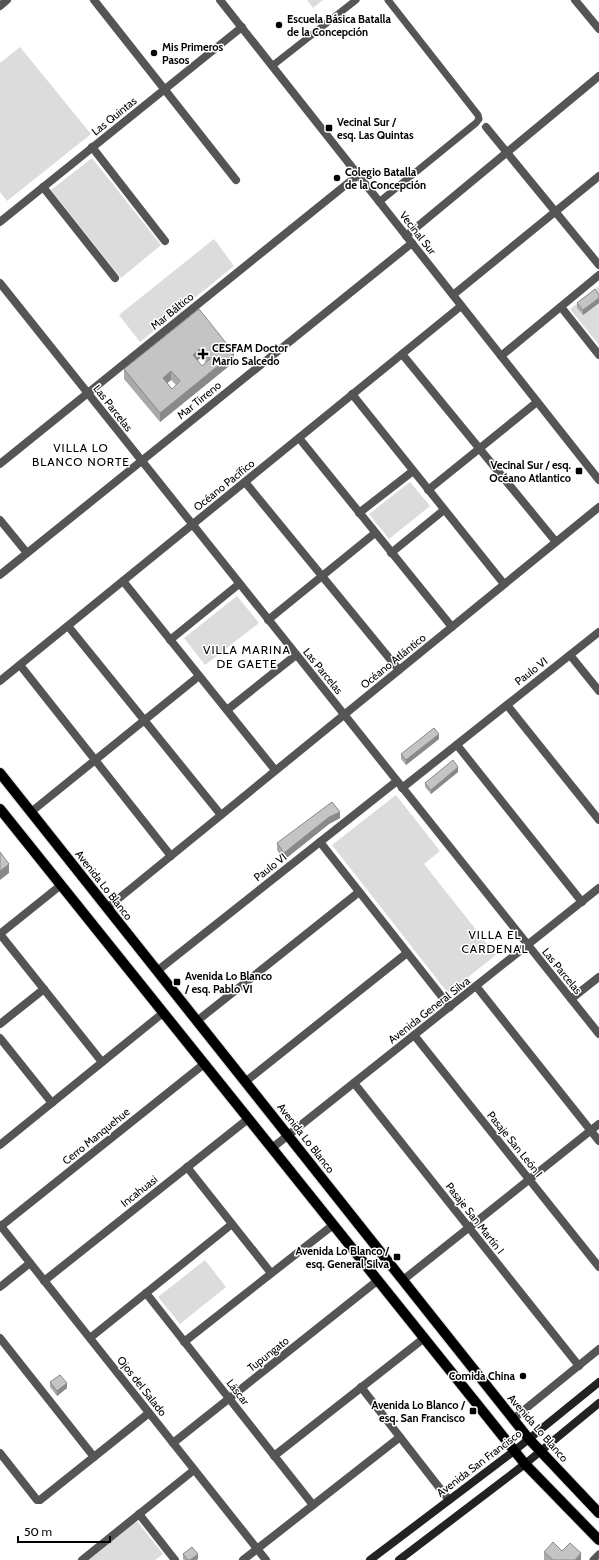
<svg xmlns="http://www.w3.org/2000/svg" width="599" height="1560" font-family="Cabin,sans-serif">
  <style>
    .green { fill: #dcdcdc }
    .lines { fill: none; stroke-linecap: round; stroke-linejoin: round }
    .primary-casing { stroke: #dbdbdb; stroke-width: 12 }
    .lane { stroke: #555; stroke-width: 7 }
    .street { stroke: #555; stroke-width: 8 }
    .secondary { stroke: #222; stroke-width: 8 }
    .primary { stroke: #000; stroke-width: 10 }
    .wall { fill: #a9a9a9; fill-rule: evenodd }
    .shaded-wall { fill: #898989 }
    .building { fill: #c4c4c4; stroke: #898989; fill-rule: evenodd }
    .poi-dot { fill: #000; stroke: #fff; stroke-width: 1.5 }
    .labels { text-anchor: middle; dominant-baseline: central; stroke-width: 3; stroke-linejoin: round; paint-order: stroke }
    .poi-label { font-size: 11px; font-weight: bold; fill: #000; stroke: #fff; text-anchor: start }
    .street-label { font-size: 11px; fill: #000; stroke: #fff }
    .neighbourhood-label { font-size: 12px; letter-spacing: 1px; fill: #000; stroke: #fff }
  </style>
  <rect width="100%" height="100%" fill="#fff"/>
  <!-- green -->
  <g class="green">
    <polygon points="307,0 323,0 313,8"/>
    <polygon points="20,47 91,134 7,201 0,192 0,63"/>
    <polygon points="92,158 161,245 121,278 51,190"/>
    <polygon points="214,239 234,266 140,342 119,315"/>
    <polygon points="599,286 599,345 570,309"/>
    <polygon points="410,482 430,506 389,539 369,514"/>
    <polygon points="237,596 259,623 205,665 184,638"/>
    <polygon points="396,795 440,851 424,864 496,955 448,993 332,845"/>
    <polygon points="205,1260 226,1287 180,1324 158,1297"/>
    <polygon points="137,1521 163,1554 155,1560 87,1560"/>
  </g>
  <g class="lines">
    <!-- primary casing -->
    <g class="primary-casing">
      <g id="primary">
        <polyline points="0,773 529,1439 599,1513"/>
        <polyline points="0,809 501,1434 525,1464 599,1540"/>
      </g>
    </g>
    <!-- lane -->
    <g class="lane">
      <polyline points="272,66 356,0"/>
      <polyline points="379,202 476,123 479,119 478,115 388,0"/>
      <polyline points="593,1560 599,1554"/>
    </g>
    <!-- street -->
    <g class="street">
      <polyline points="94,0 236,180"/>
      <polyline points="220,0 599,480"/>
      <polyline points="575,0 599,29"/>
      <polyline points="0,6 7,0"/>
      <polyline points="486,127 599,265"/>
      <polyline points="92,147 165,241"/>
      <polyline points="43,187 115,278"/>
      <polyline points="0,222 242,27"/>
      <polyline points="406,236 599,76"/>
      <polyline points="0,283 599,1034"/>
      <polyline points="453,295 599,176"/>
      <polyline points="561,307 599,355"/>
      <polyline points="402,354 556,542"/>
      <polyline points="501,356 599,275"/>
      <polyline points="352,394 504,584"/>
      <polyline points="299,438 452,627"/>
      <polyline points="0,464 358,175"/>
      <polyline points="245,482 399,670"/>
      <polyline points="428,490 537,402"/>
      <polyline points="359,513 413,471"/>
      <polyline points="0,520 27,553"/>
      <polyline points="391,553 444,510"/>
      <polyline points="0,575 412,243"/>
      <polyline points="123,581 275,770"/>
      <polyline points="268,620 375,533"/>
      <polyline points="68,626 221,815"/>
      <polyline points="170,640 239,584"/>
      <polyline points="570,655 599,691"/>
      <polyline points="20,665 171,856"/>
      <polyline points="0,681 461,306"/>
      <polyline points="507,705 599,820"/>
      <polyline points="227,710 296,655"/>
      <polyline points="457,745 582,902"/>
      <polyline points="402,788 599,632"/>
      <polyline points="31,812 199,676"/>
      <polyline points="320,842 450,1007"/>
      <polyline points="107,908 599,507"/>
      <polyline points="0,934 102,1062"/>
      <polyline points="0,934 61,885"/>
      <polyline points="157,971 397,781"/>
      <polyline points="476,986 599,1141"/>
      <polyline points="571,999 599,977"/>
      <polyline points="197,1021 359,892"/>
      <polyline points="0,1024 44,989"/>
      <polyline points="414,1035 599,1267"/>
      <polyline points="0,1038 52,1103"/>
      <polyline points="245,1082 407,953"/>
      <polyline points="354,1083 579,1366"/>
      <polyline points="0,1145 163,1013"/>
      <polyline points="272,1148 599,888"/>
      <polyline points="187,1167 271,1273"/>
      <polyline points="0,1225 266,1560"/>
      <polyline points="1,1226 204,1064"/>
      <polyline points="403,1280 599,1124"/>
      <polyline points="44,1281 248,1119"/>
      <polyline points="0,1287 30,1263"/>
      <polyline points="146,1293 313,1505"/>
      <polyline points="0,1338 94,1457"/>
      <polyline points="90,1338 232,1224"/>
      <polyline points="184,1342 333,1225"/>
      <polyline points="361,1387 449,1500"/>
      <polyline points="513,1419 599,1349"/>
      <polyline points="173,1443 377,1281"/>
      <polyline points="0,1453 37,1500 40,1500 149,1413"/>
      <polyline points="274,1456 423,1339"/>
      <polyline points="139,1514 175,1560"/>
      <polyline points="82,1560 194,1470"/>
      <polyline points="243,1560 400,1437"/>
    </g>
    <!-- secondary -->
    <g class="secondary">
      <polyline points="370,1560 514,1451 599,1382"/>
      <polyline points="399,1560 525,1464 599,1403"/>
    </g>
    <!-- primary -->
    <use href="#primary" class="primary"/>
  </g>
  <!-- wall -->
  <g class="wall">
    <polygon points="599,295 599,303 583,315 577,308 577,303"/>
    <path d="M199 309 234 362 160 422 124 379V369ZM201 357 206 363 202 366 197 361ZM171 380 176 385 172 389 167 383Z"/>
    <polygon points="439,739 406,765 401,759 401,754"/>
    <polygon points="458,772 431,794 425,787 425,783"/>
    <polygon points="340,818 329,824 284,860 277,850 277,843"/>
    <polygon points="50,1382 67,1388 57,1396 50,1387"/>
    <polygon points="562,1551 581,1560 544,1560 544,1552"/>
    <polygon points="183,1554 198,1559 196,1560 184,1560 183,1559"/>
  </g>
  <!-- shaded-wall -->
  <g class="shaded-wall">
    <polygon points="599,298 599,303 583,315 583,310"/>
    <polygon points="201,348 201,357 193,364 193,355"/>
    <polygon points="234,353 234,362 160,422 160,413"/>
    <polygon points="171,371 171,380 163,387 163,378"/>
    <polygon points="439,734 439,739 406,765 406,760"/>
    <polygon points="458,767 458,772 431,794 431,790"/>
    <polygon points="340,812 340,818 329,824 284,860 284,853 329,817"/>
    <polygon points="9,864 9,873 0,880 0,871"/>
    <polygon points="67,1383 67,1388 57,1396 57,1391"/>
    <polygon points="581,1553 581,1560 575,1560"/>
    <polygon points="198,1554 198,1559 196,1560 190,1560"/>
  </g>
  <!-- building -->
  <g class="building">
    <polygon points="595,289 599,295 599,298 583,310 577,303"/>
    <path d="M199 309 234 353 160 413 124 369ZM201 348 210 359 202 366 193 355ZM171 371 180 381 172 389 163 378Z"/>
    <polygon points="434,728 439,734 406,760 401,754"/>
    <polygon points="453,760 458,767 431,790 425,783"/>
    <polygon points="332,802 340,812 329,817 284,853 277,843"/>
    <polygon points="0,852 9,864 0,871"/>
    <polygon points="60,1375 67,1383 57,1391 50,1382"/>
    <polygon points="553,1542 562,1551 570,1543 581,1553 575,1560 553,1560 544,1552"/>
    <polygon points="192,1547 198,1554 190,1560 188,1560 183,1554"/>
  </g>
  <!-- markers -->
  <g class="poi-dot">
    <circle cx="279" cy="25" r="4"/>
    <circle cx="154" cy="53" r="4"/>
    <rect x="325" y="124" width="8" height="8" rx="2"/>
    <circle cx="337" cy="178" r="4"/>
    <path d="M201 348h4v4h4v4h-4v4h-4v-4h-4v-4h4z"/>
    <rect x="575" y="467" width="8" height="8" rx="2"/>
    <rect x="173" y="978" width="8" height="8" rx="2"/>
    <rect x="393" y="1253" width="8" height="8" rx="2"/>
    <circle cx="523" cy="1376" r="4"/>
    <rect x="469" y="1407" width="8" height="8" rx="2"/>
  </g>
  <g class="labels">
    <!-- poi labels -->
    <g class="poi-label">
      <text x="287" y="19">Escuela Básica Batalla<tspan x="287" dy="13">de la Concepción</tspan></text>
      <text x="162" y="47">Mis Primeros<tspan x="162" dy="13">Pasos</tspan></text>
      <text x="337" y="122">Vecinal Sur /<tspan x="337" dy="13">esq. Las Quintas</tspan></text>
      <text x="345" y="172">Colegio Batalla<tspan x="345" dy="13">de la Concepción</tspan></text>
      <text x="212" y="348">CESFAM Doctor<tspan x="212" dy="13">Mario Salcedo</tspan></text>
      <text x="571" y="465" text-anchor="end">Vecinal Sur / esq.<tspan x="571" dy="13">Océano Atlantico</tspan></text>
      <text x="185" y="976">Avenida Lo Blanco<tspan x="185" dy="13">/ esq. Pablo VI</tspan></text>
      <text x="389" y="1251" text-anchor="end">Avenida Lo Blanco /<tspan x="389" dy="13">esq. General Silva</tspan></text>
      <text x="515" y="1376" text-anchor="end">Comida China</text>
      <text x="465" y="1405" text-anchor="end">Avenida Lo Blanco /<tspan x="465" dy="13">esq. San Francisco</tspan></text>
    </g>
    <!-- street labels -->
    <g class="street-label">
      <text transform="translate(114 116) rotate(-39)">Las Quintas</text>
      <text transform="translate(418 233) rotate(52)">Vecinal Sur</text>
      <text transform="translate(172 311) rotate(-39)">Mar Báltico</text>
      <text transform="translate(199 400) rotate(-39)">Mar Tirreno</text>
      <text transform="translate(113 408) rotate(52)">Las Parcelas</text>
      <text transform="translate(224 485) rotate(-39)">Océano Pacífico</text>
      <text transform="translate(393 661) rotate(-39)">Océano Atlántico</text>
      <text transform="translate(323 671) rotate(51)">Las Parcelas</text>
      <text transform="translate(531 671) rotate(-38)">Paulo VI</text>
      <text transform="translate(270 867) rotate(-38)">Paulo VI</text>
      <text transform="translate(104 885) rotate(52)">Avenida Lo Blanco</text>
      <text transform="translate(562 971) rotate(51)">Las Parcelas</text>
      <text transform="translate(429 1010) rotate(-38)">Avenida General Silva</text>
      <text transform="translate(96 1136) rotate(-39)">Cerro Manquehue</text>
      <text transform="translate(306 1138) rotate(52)">Avenida Lo Blanco</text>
      <text transform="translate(515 1144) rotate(51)">Pasaje San León I</text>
      <text transform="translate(139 1191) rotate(-38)">Incahuasi</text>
      <text transform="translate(475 1218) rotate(52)">Pasaje San Martín I</text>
      <text transform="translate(268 1354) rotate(-38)">Tupungato</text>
      <text transform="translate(142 1386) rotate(52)">Ojos del Salado</text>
      <text transform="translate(238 1392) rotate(52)">Láscar</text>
      <text transform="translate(538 1428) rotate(49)">Avenida Lo Blanco</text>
      <text transform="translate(479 1463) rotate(-37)">Avenida San Francisco</text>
    </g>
    <!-- neighbourhood labels -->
    <g class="neighbourhood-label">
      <text x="81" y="447">VILLA LO<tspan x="81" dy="14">BLANCO NORTE</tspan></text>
      <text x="247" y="649">VILLA MARINA<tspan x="247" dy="14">DE GAETE</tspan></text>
      <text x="495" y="934">VILLA EL<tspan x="495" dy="14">CARDENAL</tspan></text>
    </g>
  </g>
  <!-- scale -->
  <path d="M18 1536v6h92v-6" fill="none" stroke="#000000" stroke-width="2"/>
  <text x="24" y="1536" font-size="12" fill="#000000" stroke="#ffffff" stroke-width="3" paint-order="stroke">50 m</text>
</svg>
